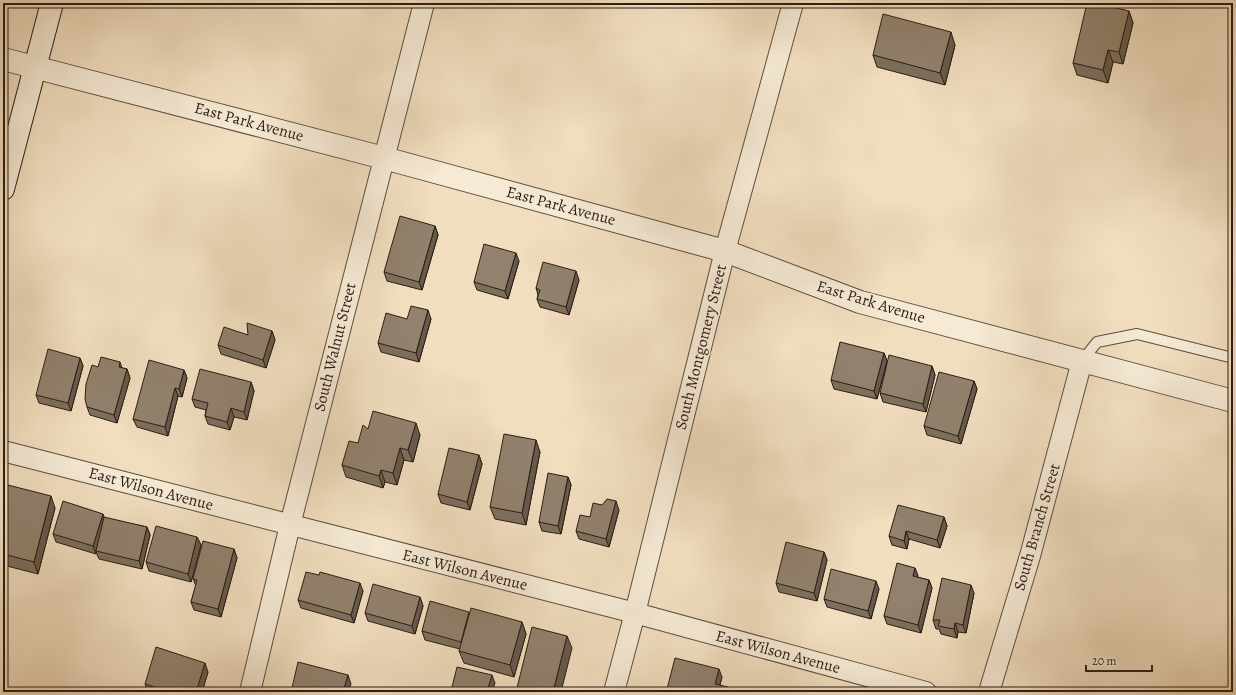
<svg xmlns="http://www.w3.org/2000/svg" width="1236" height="695" font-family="Alegreya,serif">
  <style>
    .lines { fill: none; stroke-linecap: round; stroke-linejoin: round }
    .service-casing { stroke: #5c4d40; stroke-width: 12 }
    .minor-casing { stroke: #5c4d40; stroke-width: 22 }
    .tertiary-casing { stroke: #5c4d40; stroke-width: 24 }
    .secondary-casing { stroke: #2a1d15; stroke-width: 24 }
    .service { stroke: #f6ead5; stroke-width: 10 }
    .minor { stroke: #f6ead5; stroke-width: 20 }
    .tertiary { stroke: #f6ead5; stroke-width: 22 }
    .secondary { stroke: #f6ead5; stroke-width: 22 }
    .wall { fill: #7d6f5e; stroke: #2a1d15 }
    .shaded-wall { fill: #665a4c; stroke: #2a1d15 }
    .building { fill: #91816d; stroke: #2a1d15 }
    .labels { text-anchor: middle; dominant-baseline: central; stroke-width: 3.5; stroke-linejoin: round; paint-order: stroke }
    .street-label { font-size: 16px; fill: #2a1d15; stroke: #f6ead5 }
  </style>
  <rect width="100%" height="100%" fill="#f1debf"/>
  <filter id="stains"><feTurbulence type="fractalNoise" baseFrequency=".005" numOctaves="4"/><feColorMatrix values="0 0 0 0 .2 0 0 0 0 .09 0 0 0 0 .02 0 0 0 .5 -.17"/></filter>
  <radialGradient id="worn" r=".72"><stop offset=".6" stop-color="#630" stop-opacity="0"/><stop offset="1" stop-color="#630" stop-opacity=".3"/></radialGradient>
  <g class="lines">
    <!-- service casing -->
    <g class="service-casing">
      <polyline id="service" points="1082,361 1097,342 1137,334 1233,358"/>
    </g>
    <!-- minor casing -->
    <g class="minor-casing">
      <g id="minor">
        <polyline points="3,451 635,613 926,692"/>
        <polyline points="250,692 290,525 424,3"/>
        <polyline points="614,692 635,613 725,251 793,3"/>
        <polyline points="989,692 1030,556 1082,361"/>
      </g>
    </g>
    <!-- tertiary casing -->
    <g class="tertiary-casing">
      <polyline id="tertiary" points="3,59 384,158 725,251 860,302 1233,401"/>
    </g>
    <!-- secondary casing -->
    <g class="secondary-casing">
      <polyline id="secondary" points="3,189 52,3"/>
    </g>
    <!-- service -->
    <use href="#service" class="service"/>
    <!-- minor -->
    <use href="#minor" class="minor"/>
    <!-- tertiary -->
    <use href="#tertiary" class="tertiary"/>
    <!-- secondary -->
    <use href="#secondary" class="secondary"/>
  </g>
  <!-- wall -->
  <g class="wall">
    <polygon points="1129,11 1133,23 1123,64 1113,62 1108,83 1077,75 1073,63"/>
    <polygon points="955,45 945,85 877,67 873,55"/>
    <polygon points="435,226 438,235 422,290 387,281 384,272"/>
    <polygon points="519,261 508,299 477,290 474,282"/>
    <polygon points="579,280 569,315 540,307 537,299 538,295 536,288"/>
    <polygon points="407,319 431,319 419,362 381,352 378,343"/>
    <polygon points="272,331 275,340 266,368 221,354 218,345 248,335"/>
    <polygon points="884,353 887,361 877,399 834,389 831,380"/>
    <polygon points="80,358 83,366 71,411 39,403 36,395"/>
    <polygon points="932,366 935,375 926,412 883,402 880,393"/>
    <polygon points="98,367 122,368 127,369 130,378 117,423 90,415 87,407"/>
    <polygon points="184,370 187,378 182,397 178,396 168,436 137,427 133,419"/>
    <polygon points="974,381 977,389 961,444 927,435 924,426"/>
    <polygon points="251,382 254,391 247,420 234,417 230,430 208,424 205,416 206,410 195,407 192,399"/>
    <polygon points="368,429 420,435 413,462 404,460 397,485 385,482 383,488 346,477 342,465"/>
    <polygon points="540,452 526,525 495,519 490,507"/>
    <polygon points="479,455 482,464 470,510 441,503 438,494"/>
    <polygon points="568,477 571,485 561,534 542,531 539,522"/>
    <polygon points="3,486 4,486 6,492 55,508 38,574 3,565"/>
    <polygon points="602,505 619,510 609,547 579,539 576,531"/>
    <polygon points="944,517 947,526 940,548 909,539 907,549 892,545 889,536"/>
    <polygon points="104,518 147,527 150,535 142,569 99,559 96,552 96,554 56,542 53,534"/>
    <polygon points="197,537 201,545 191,582 149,571 146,562"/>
    <polygon points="234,549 237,558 221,617 194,610 191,602 196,586 193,579"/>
    <polygon points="824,552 827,560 817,601 779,592 776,583"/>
    <polygon points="915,568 918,576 917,577 929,580 932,588 921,633 887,624 884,616"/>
    <polygon points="879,589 871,619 827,607 824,599"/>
    <polygon points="363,591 354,623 301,608 298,600"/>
    <polygon points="974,593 966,633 958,632 957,638 941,634 939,629 936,629 933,620"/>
    <polygon points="420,597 423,606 415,634 368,621 365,613"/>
    <polygon points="470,614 522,622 526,634 514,677 464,663 459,651 460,649 425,640 422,631"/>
    <polygon points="208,672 202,692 148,692 145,684"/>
    <polygon points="722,677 720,685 730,692 668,692 667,689"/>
  </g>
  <!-- shaded-wall -->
  <g class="shaded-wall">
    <polygon points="1129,11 1133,23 1123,64 1119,52"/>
    <polygon points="951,32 955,45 945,85 940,73"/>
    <polygon points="1108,50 1113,62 1108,83 1103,70"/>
    <polygon points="435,226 438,235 422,290 419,282"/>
    <polygon points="516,253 519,261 508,299 505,291"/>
    <polygon points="576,271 579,280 569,315 566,307"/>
    <polygon points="428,310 431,319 419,362 416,353"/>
    <polygon points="272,331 275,340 266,368 263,360"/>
    <polygon points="884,353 887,361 877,399 874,391"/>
    <polygon points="80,358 83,366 71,411 68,403"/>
    <polygon points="120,362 123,371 119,367"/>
    <polygon points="932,366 935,375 926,412 923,404"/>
    <polygon points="127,369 130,378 117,423 114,415"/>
    <polygon points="184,370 187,378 182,397 179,389"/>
    <polygon points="974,381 977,389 961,444 958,436"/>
    <polygon points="251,382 254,391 247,420 244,412"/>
    <polygon points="175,388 178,396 168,436 165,427"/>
    <polygon points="231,408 234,417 230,430 227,422"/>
    <polygon points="416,423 420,435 413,462 408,450"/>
    <polygon points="536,440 540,452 526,525 522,513"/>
    <polygon points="400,448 404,460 397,485 393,473"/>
    <polygon points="479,455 482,464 470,510 467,502"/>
    <polygon points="381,470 385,482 383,488 379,476"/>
    <polygon points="568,477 571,485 561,534 558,526"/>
    <polygon points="4,486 7,494 3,509 3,489"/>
    <polygon points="51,496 55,508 38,574 34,562"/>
    <polygon points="616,501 619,510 609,547 606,539"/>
    <polygon points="103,514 106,522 96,551 96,554 93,546"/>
    <polygon points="944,517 947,526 940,548 937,540"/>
    <polygon points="147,527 150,535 142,569 139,561"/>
    <polygon points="906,531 909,539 907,549 904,541"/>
    <polygon points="197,537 201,545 191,582 188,574"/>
    <polygon points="234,549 237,558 221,617 218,609"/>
    <polygon points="824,552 827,560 817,601 814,593"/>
    <polygon points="915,568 918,576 916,584 913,576"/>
    <polygon points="929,580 932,588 921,633 918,625"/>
    <polygon points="876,581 879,589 871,619 868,611"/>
    <polygon points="360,583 363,591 354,623 351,615"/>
    <polygon points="971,585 974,593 966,633 963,625"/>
    <polygon points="420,597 423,606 415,634 412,626"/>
    <polygon points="469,612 472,620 464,650 461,642"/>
    <polygon points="522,622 526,634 514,677 510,665"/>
    <polygon points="955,623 958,632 957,638 954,629"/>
    <polygon points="567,636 572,648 561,692 553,692"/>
    <polygon points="205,663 208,672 202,692 196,692"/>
    <polygon points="719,669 722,677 718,692 715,684"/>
    <polygon points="348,675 351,684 348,692 343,692"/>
    <polygon points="492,675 495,683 492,692 487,692"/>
    <polygon points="728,687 730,692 727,692"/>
  </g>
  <!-- building -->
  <g class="building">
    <polygon points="1087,3 1095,3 1129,11 1119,52 1108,50 1103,70 1073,63"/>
    <polygon points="883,14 951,32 940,73 873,55"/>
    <polygon points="400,216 435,226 419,282 384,272"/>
    <polygon points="484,244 516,253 505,291 474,282"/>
    <polygon points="543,262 576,271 566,307 537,299 540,290 536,288"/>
    <polygon points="411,306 428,310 416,353 378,343 386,313 407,319"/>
    <polygon points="247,323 272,331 263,360 218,345 224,327 248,335"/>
    <polygon points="840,342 884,353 874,391 831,380"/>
    <polygon points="48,349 80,358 68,403 36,395"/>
    <polygon points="889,355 932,366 923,404 880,393"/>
    <polygon points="101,357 120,362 119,367 127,369 114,415 87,407 85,399 86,384 92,365 98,367"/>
    <polygon points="149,360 184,370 179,389 175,388 165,427 133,419"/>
    <polygon points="200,369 251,382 244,412 231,408 227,422 205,416 208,403 192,399"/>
    <polygon points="939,372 974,381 958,436 924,426"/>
    <polygon points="373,411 416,423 408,450 400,448 393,473 381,470 379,476 342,465 349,441 358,443 363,425 368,429"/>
    <polygon points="504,434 536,440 522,513 490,507"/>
    <polygon points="449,448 479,455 467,502 438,494"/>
    <polygon points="548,473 568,477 558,526 539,522"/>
    <polygon points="8,485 51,496 34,562 3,554 3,504"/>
    <polygon points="607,499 616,501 606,539 576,531 580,515 590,517 593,503 602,505"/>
    <polygon points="63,501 103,514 93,546 53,534"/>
    <polygon points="898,505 944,517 937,540 906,531 904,541 889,536"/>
    <polygon points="104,517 147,527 139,561 96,551"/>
    <polygon points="156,526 197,537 188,574 146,562"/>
    <polygon points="203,541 234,549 218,609 191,602 197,580 193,579"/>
    <polygon points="786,542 824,552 814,593 776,583"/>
    <polygon points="897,563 915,568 913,576 929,580 918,625 884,616"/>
    <polygon points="831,569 876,581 868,611 824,599"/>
    <polygon points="306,572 319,575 320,572 360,583 351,615 298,600"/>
    <polygon points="942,578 971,585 963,625 955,623 954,629 938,626 940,620 933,620"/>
    <polygon points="373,584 420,597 412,626 365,613"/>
    <polygon points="430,601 469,612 461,642 422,631"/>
    <polygon points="471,608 522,622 510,665 459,651"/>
    <polygon points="532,627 567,636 553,692 516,692"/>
    <polygon points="156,647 205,663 196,692 171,692 145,684"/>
    <polygon points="675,658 719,669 715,684 728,687 727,692 679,692 667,689"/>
    <polygon points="298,662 348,675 343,692 291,692"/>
    <polygon points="457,667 492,675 487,692 456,692 451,691"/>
  </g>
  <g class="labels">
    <!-- street labels -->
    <g class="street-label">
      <text transform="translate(249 122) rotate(15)">East Park Avenue</text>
      <text transform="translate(561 206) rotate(15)">East Park Avenue</text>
      <text transform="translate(871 302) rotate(17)">East Park Avenue</text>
      <text transform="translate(335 347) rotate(-76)">South Walnut Street</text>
      <text transform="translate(701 347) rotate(-76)">South Montgomery Street</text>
      <text transform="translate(151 489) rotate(15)">East Wilson Avenue</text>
      <text transform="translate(1037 527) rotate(-74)">South Branch Street</text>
      <text transform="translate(465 570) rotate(14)">East Wilson Avenue</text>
      <text transform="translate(778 652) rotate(15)">East Wilson Avenue</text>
    </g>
  </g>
  <!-- margin -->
  <rect width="1236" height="695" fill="none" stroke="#f1debf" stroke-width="16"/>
  <rect x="4" y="4" width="1228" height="687" fill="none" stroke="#2a1d15" stroke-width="2"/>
  <rect x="8" y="8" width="1220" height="679" fill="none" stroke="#2a1d15"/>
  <!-- scale -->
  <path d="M1086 665v6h66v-6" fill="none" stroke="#2a1d15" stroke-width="2"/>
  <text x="1092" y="665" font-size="12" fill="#2a1d15" stroke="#f6ead5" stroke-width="3" paint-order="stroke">20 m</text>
  <rect width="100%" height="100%" filter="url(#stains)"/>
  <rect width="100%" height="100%" fill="url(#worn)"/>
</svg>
